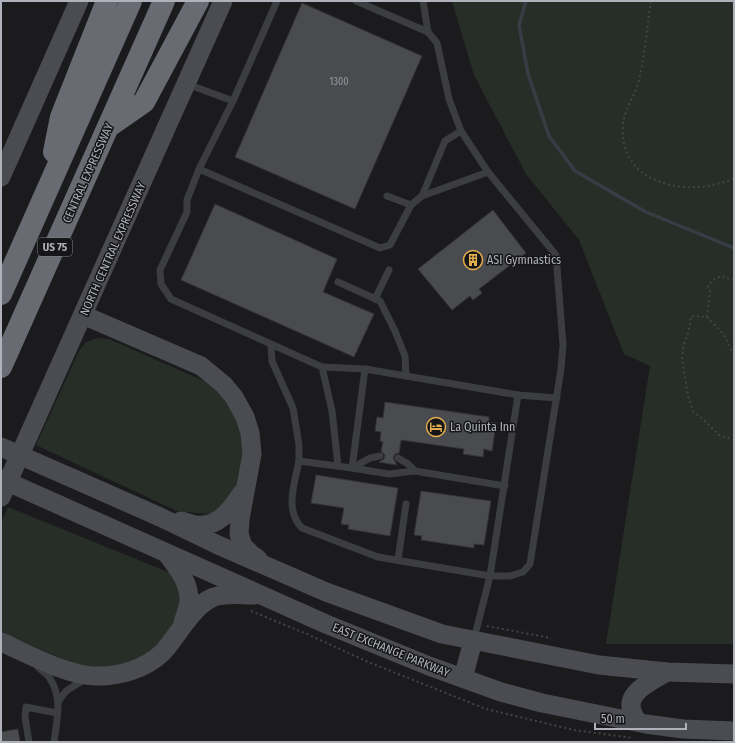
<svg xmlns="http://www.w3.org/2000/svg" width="735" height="743" font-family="'Fira Sans Condensed',sans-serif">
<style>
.green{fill:#272e28}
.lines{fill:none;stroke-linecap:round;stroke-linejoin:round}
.stream{stroke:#363e45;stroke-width:3.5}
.building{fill:#4a4b4f;stroke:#353538}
.path{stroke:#424448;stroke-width:2;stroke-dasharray:2 3;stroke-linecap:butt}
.service{stroke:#3c3d41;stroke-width:7}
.secondary{stroke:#4a4c51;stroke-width:19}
.motorway{stroke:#686b72;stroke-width:22}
.secondary-bridge{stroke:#4a4c51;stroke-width:19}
.labels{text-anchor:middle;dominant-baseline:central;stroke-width:3;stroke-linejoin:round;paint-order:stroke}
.number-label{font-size:10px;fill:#9698a0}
.shield{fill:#161618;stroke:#81838a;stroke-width:1}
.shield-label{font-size:11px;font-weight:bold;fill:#afb2bb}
.street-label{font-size:12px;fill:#afb2bb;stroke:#161618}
.poi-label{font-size:12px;fill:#afb2bb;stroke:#161618;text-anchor:start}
</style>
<rect width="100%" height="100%" fill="#1b1b1d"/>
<!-- green -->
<g class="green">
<polygon points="452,1 734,1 734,644 606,644 650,366 624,354 579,240 526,174 474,75"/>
<polygon points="98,338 109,339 204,381 221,395 233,412 242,431 244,449 242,469 233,497 217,515 177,511 36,445 79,351 86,342"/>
<polygon points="8,507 173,574 184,597 172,629 157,647 144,656 125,664 106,669 79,666 1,632 1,523"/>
</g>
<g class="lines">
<!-- stream -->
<polyline class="stream" points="526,1 519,25 528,74 549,136 575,171 646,212 734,248"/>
</g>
<!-- building -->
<g class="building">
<polygon points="302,3 422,56 355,209 235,157"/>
<polygon points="215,204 337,259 323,292 374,314 354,357 181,280"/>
<polygon points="493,210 526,253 479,289 482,293 473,300 470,296 452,310 418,269"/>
<polygon points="385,402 489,417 489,422 496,423 492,451 484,449 483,457 463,454 464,449 401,440 399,453 395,454 393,458 397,465 379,462 384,459 385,455 381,451 383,442 380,441 381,432 375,431 377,417 383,418"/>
<polygon points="316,475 398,488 390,536 348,529 349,525 341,524 344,508 311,503"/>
<polygon points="421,491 491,501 484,545 474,544 474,548 421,540 422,536 414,535"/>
<polygon points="18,729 20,742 1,742 1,732"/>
</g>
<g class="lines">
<!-- path -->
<g class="path">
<path d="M651,1C647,27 645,54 639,80C635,96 624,109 623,125C619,172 661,190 701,187C712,186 723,182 734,179"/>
<polyline points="734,280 721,276 713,280 708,286 710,291 707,317 691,316 689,330 684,344 682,358 688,396 693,411 704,420 719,435 734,440"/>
<path d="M707,317C713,324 722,330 726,339C729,344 728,349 734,352"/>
<polyline points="251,611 307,634 368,662 486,709 574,730 633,738"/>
<polyline points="487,626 546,637 551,639"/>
</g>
<!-- service -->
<g class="service">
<polyline points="277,1 233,101 199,169 380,248 390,245 411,205 422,196 445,141 461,131"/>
<polyline points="356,1 428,32 437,43 449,99 461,131 488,172 556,255 563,345 561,369 530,564 523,572 510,576 490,576 474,639"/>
<polyline points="423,1 428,32"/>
<polyline points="187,84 233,101"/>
<polyline points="199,169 187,200 187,212 160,270 161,284 171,299 322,367 332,411 338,466"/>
<polyline points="387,196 411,205"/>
<polyline points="422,196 488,172"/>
<polyline points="338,282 380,301 395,331 405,356 406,376"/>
<polyline points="375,299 389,270"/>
<polyline points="271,345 272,361 293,408 299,445 299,461 352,468 370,458 380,456"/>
<polyline points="322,367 365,369"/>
<polyline points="398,458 408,464 415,471"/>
<path d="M299,461C295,482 284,510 302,528L378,557L490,576L518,395"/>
<polyline points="505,486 415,471 389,474 352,468 365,369 518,395 557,398"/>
<polyline points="398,560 406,504"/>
<path d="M37,666C40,670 46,673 49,677C63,697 57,719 54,742"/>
<polyline points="58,702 66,691 85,679"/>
<polyline points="29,742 25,717 26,707 57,713"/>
</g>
<!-- secondary -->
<g class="secondary">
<polyline points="1,177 79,1"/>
<polyline points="83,315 201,366 224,385 234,397 245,417 250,433 252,454 240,519 239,534 243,546 251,554 258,559"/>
<polyline points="74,479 160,517 218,545 326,592 442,634 599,665 667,672 734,674"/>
<polyline points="1,497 223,1"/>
<polyline points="66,508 326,624 429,666 501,692 542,703 646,724 683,729 734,731"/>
<path d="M181,521C186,522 191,524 196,525C219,528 231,509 242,493"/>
<path d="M167,554C178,568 190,583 189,602C188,608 185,616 183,623"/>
<path d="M1,642C26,653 68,676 95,676C118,677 146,669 163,652C172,642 180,629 189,618C196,609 203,601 214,597C227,593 241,595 254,595"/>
<polyline points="463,678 473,641"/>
<path d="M638,722C636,719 633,715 632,711C625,692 654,680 667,672"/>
</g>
<!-- motorway -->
<g class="motorway">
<polyline points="108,127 144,102 198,1"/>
<polyline points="54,152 61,117 107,1"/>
<polyline points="1,294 131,1"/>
<polyline points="1,367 164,1"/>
</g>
<!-- secondary-bridge -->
<g class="secondary-bridge">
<polyline points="1,447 74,479"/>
<polyline points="1,479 66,508"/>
</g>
</g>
<!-- icons -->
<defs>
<g id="building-ring" transform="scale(1)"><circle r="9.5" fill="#161618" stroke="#e1ad4e" stroke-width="1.5"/><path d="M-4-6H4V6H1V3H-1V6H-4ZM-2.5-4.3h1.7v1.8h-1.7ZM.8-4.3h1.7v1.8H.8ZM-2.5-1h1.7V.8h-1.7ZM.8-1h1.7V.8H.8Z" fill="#e1ad4e"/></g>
<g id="hotel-ring" transform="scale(1)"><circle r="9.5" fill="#161618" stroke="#e1ad4e" stroke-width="1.5"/><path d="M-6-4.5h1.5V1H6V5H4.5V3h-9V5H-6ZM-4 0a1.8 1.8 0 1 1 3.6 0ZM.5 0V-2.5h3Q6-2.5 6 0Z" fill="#e1ad4e"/></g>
</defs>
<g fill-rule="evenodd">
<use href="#building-ring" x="473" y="260"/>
<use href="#hotel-ring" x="436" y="427"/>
</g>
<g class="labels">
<!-- number labels -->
<g class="number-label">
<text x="339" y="82">1300</text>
</g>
<!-- shield labels -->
<rect class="shield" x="38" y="238" width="34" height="18" rx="3"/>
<g class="shield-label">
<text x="55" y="247">US 75</text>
</g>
<!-- street labels -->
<g class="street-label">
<text transform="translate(88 173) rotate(-66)">CENTRAL EXPRESSWAY</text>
<text transform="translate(113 249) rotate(-66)">NORTH CENTRAL EXPRESSWAY</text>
<text transform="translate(391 650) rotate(22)">EAST EXCHANGE PARKWAY</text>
</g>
<!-- poi labels -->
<g class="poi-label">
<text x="487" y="260">ASI Gymnastics</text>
<text x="450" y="427">La Quinta Inn</text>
</g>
</g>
<!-- border -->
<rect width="735" height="743" fill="none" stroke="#afb2bb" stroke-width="4"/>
<!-- scale -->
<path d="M595 723v6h91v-6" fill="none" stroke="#afb2bb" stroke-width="2"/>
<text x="601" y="723" font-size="12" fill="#afb2bb" stroke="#161618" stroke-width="3" paint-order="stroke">50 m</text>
</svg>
